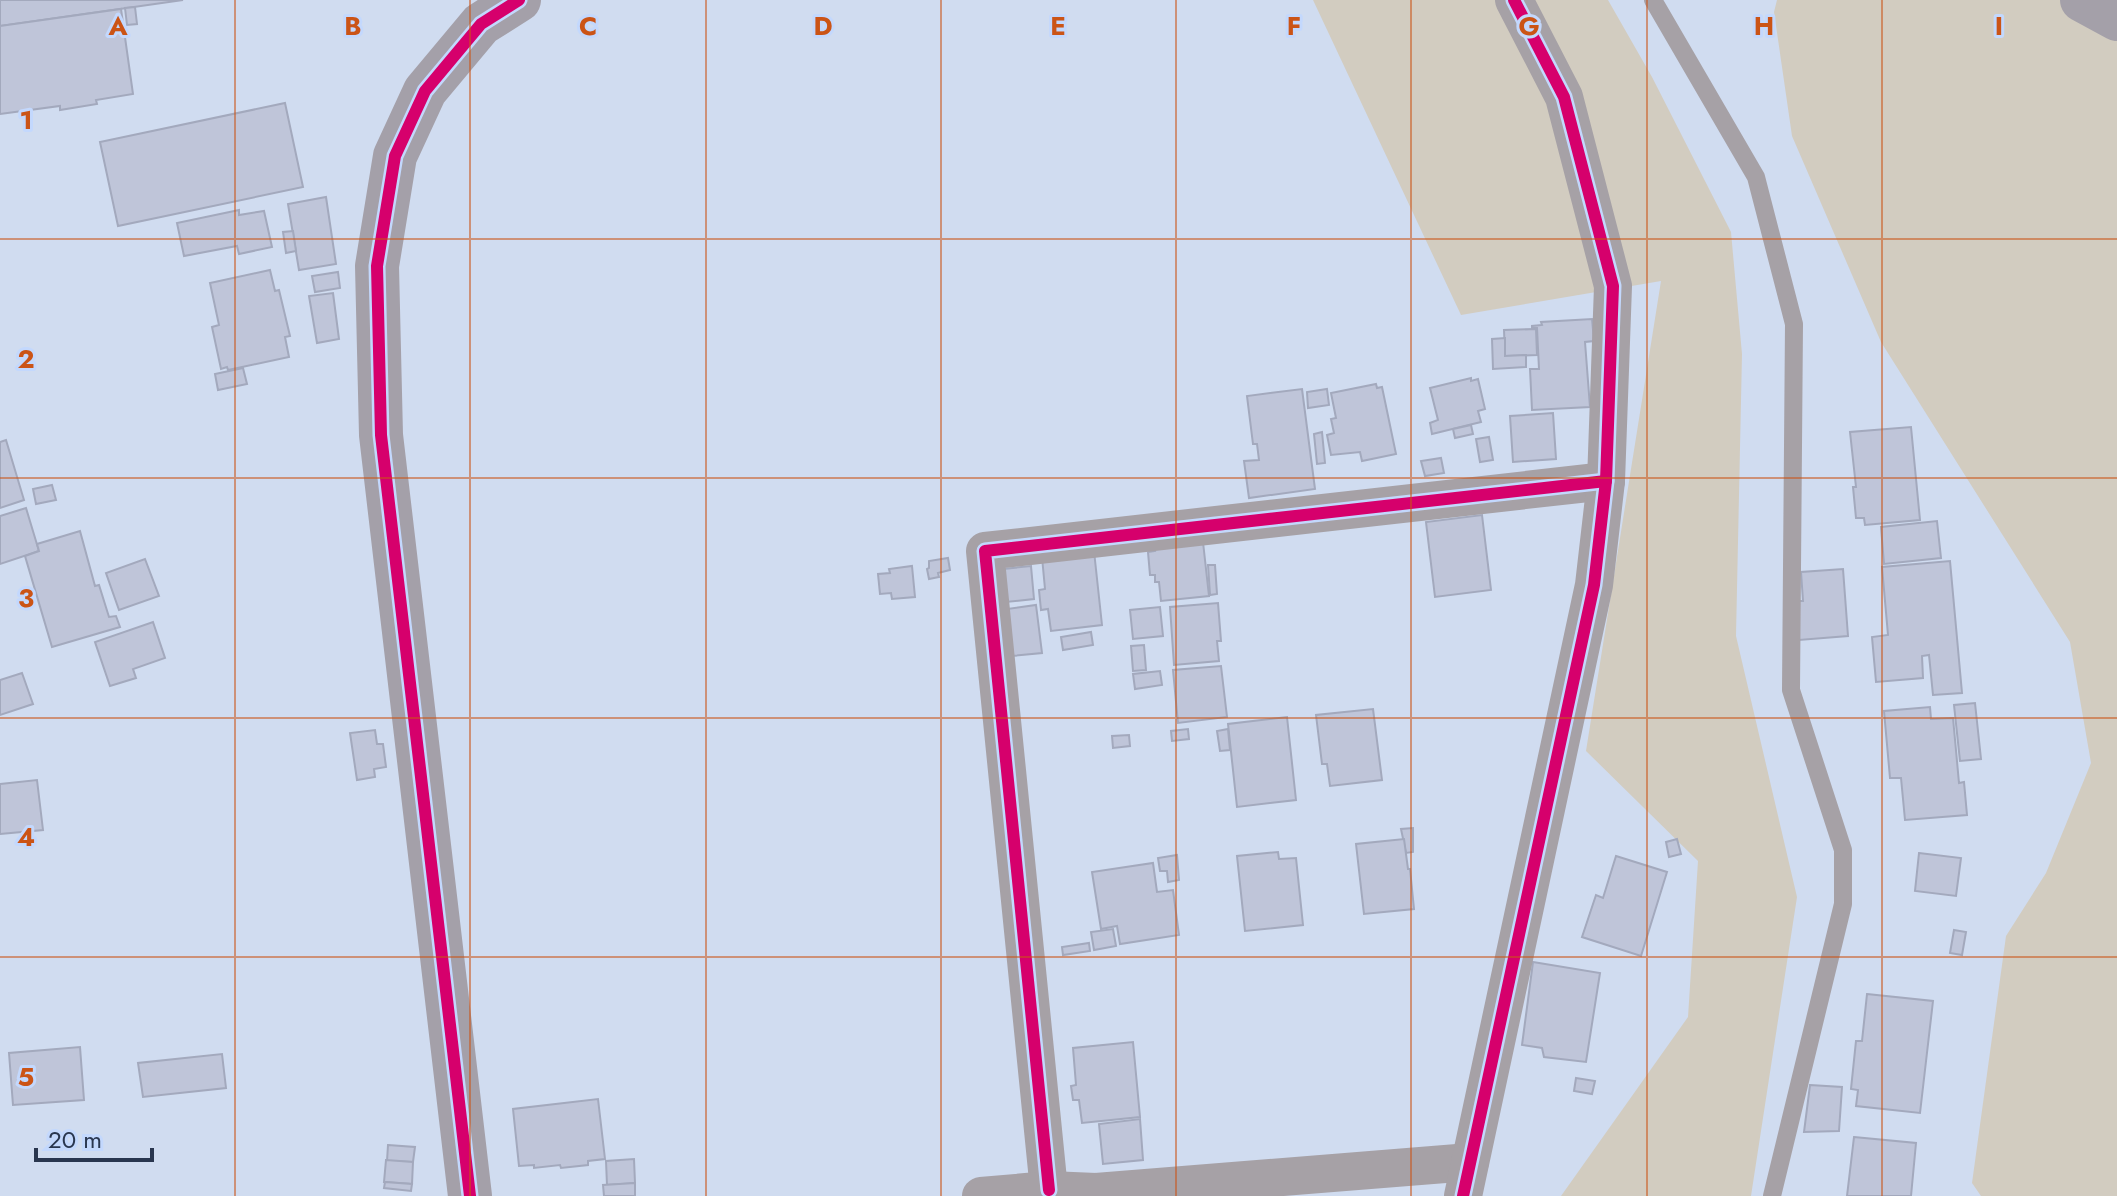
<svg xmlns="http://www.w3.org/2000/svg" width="2117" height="1196" font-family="Jost,sans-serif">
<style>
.green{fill:#d2ccc0}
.building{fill:#bfc5d9;stroke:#a3a9bd;stroke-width:2}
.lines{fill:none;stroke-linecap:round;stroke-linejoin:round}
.lane{stroke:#a6a1a6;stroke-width:18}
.street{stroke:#a6a1a6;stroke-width:38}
.secondary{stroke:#a4a0a9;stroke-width:44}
.cycleway-casing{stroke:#c3d8fd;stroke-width:17}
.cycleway{stroke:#d6006c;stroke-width:12}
.grid{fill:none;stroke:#cb5416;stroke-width:2;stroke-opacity:0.55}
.grid-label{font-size:26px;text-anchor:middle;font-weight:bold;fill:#cb5416;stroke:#c3d8fd;stroke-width:6;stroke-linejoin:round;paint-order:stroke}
</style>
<rect width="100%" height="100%" fill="#d0dcf0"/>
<!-- green -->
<g class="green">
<polygon points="1313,0 1608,0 1652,77 1731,232 1742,354 1736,636 1797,897 1751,1196 1561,1196 1688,1017 1698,861 1586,751 1661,281 1461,315"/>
<polygon points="1777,0 2117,0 2117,1196 1981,1196 1972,1183 2006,936 2046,873 2091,763 2070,642 1881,342 1792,136 1774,12"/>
</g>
<!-- building -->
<g class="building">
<polygon points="0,0 183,0 0,26"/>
<polygon points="135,7 137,24 127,25 125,8"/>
<polygon points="121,9 133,94 96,100 97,104 60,110 60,106 0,114 0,26"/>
<polygon points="285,103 303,187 118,226 100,142"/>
<polygon points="326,197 336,264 299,270 288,204"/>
<polygon points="239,210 239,215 264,211 272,247 239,254 237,246 184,256 177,223"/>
<polygon points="293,231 296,251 286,253 283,232"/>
<polygon points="270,270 275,291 279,290 290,336 285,337 289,357 228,370 227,367 221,369 212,327 219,325 210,283"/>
<polygon points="338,272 340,288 315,292 312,276"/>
<polygon points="333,293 339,339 317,343 309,296"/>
<polygon points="1592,319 1594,341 1585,342 1590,407 1532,410 1530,369 1539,369 1537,328 1532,328 1532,326 1542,325 1541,322"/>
<polygon points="1536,329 1537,355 1505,356 1504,330"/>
<polygon points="1505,338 1505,356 1526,355 1526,367 1493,369 1492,339"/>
<polygon points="243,368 247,384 218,390 215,374"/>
<polygon points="1471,378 1471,381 1478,379 1485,409 1478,411 1481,422 1432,434 1430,423 1438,420 1430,388"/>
<polygon points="1376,384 1377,388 1382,387 1396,454 1362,461 1360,452 1331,455 1327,435 1334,433 1331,419 1336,418 1331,393"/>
<polygon points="1302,389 1315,489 1249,498 1244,461 1259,460 1257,444 1253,444 1247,396"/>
<polygon points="1327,389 1329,405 1308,408 1307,392"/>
<polygon points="1553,413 1556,459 1513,462 1510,416"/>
<polygon points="1471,425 1473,434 1455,438 1453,429"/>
<polygon points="1911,427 1920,520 1865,525 1864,518 1856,518 1853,487 1856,487 1850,432"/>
<polygon points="1322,432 1325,463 1317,464 1314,434"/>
<polygon points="1489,437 1493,460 1480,462 1476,439"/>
<polygon points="6,440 24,500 0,508 0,442"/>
<polygon points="1441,458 1444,473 1425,476 1421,461"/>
<polygon points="52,485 56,500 36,504 33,489"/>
<polygon points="26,508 39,551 0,564 0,516"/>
<polygon points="1482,515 1491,590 1435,597 1426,522"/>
<polygon points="1937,521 1941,558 1884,564 1881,527"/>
<polygon points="80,531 95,586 99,585 109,617 116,616 120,627 52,647 25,556 39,551 37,544"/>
<polygon points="1203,542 1209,596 1161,601 1159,582 1155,582 1155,575 1150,575 1148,552 1155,551 1154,547"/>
<polygon points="1094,551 1102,625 1051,631 1048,609 1041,610 1039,590 1045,589 1042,557"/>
<polygon points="948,558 950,570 938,573 939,577 929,579 927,569 929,568 929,561"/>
<polygon points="145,559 159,596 119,610 106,573"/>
<polygon points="1950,561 1962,693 1933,695 1929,655 1922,656 1923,678 1876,682 1872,637 1888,635 1882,567"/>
<polygon points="1208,565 1215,565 1217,594 1210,595"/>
<polygon points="912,566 915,597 892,599 891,593 880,594 878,574 890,573 889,569"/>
<polygon points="1031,566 1034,599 1006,602 1003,569"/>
<polygon points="1843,569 1848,636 1799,640 1796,601 1803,601 1801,572"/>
<polygon points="1218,603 1221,641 1217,641 1219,661 1174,665 1170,607"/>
<polygon points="1036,605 1042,653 1012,656 1007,609"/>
<polygon points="1160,607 1163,636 1133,639 1130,610"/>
<polygon points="153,622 165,658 133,669 136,678 110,686 95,642"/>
<polygon points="1091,632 1093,645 1063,650 1061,637"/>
<polygon points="1144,645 1146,670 1133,671 1131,646"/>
<polygon points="1221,666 1227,717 1178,723 1173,670"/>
<polygon points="1160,671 1162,685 1135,689 1133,674"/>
<polygon points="22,673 33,704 0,715 0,680"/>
<polygon points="1975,703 1981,759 1960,761 1954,705"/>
<polygon points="1930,707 1931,719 1953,718 1959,783 1964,782 1967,815 1905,820 1901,778 1890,778 1884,711"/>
<polygon points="1373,709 1382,780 1330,786 1327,764 1322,764 1316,715"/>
<polygon points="1287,717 1296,800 1237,807 1228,724"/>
<polygon points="1188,729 1189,739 1172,741 1171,731"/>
<polygon points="1228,729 1230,750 1220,751 1217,731"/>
<polygon points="375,730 377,744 383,744 386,767 374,769 375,777 357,780 350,733"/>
<polygon points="1129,735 1130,746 1113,748 1112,736"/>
<polygon points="37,780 43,830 0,834 0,784"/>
<polygon points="1413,828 1413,852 1406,853 1401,829"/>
<polygon points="1404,839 1408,869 1410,869 1414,909 1364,914 1356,844"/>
<polygon points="1677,839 1681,854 1669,857 1666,842"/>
<polygon points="1278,852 1279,859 1296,858 1303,925 1245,931 1237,856"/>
<polygon points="1919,853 1961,858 1956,896 1915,891"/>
<polygon points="1177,855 1179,880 1168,882 1167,871 1160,871 1158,858"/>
<polygon points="1616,856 1667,872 1641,956 1582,937 1596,895 1603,898"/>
<polygon points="1153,863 1157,892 1173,890 1179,935 1120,944 1117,926 1101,929 1092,872"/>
<polygon points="1113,929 1116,946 1094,950 1091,932"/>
<polygon points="1954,930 1966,932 1962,955 1950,953"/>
<polygon points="1089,943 1090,951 1063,955 1062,947"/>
<polygon points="1533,962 1600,973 1586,1062 1544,1057 1542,1048 1522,1045"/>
<polygon points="1867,994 1933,1001 1920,1113 1856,1106 1858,1090 1851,1089 1856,1041 1862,1041"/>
<polygon points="1133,1042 1140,1117 1082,1123 1079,1100 1073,1100 1071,1086 1076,1085 1073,1048"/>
<polygon points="80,1047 84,1100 13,1105 9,1053"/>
<polygon points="222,1054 226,1088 143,1097 138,1063"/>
<polygon points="1576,1078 1595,1081 1592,1094 1574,1091"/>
<polygon points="1810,1085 1842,1087 1839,1131 1804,1132"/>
<polygon points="598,1099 605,1159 588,1161 588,1165 561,1168 560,1165 534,1168 534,1165 519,1166 513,1109"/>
<polygon points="1140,1119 1143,1160 1103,1164 1099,1124"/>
<polygon points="1854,1137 1916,1143 1911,1196 1847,1196"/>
<polygon points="388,1145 415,1147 413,1162 387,1161"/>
<polygon points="634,1159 635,1183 607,1185 606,1161"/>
<polygon points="386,1160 413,1162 412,1184 384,1182"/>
<polygon points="385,1182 412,1184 411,1191 384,1188"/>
<polygon points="635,1183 635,1196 604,1196 603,1185"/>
</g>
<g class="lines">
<!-- lane -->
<polyline class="lane" points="1653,0 1756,177 1794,324 1791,690 1843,850 1843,904 1772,1196"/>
<!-- street -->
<g class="street">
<polyline points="1049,1190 985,551 1606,481"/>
<polyline points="981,1196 1049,1190 1096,1192 1470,1162"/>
<polyline points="1463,1196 1594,585 1606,481 1613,286 1564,97 1514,0"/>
</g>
<!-- secondary -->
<g class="secondary">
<polyline points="2082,0 2117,19"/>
<polyline points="470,1196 381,435 377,266 395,156 425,91 481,24 519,0"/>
</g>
<!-- cycleway casing -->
<g class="cycleway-casing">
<g id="cycleway">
<polyline points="1049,1190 985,551 1606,481"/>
<polyline points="470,1196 381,435 377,266 395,156 425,91 481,24 519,0"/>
<polyline points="1463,1196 1594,585 1606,481 1613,286 1564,97 1514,0"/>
</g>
</g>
<!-- cycleway -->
<use href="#cycleway" class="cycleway"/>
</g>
<!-- grid -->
<path class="grid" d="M235,0V1196M470,0V1196M706,0V1196M941,0V1196M1176,0V1196M1411,0V1196M1647,0V1196M1882,0V1196M0,239H2117M0,478H2117M0,718H2117M0,957H2117"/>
<g class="grid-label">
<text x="118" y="35">A</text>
<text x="353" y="35">B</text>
<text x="588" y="35">C</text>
<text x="823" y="35">D</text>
<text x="1058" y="35">E</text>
<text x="1294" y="35">F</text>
<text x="1529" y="35">G</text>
<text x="1764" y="35">H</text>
<text x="1999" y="35">I</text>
<text x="26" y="129">1</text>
<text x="26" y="368">2</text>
<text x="26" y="607">3</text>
<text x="26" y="846">4</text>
<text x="26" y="1086">5</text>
</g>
<!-- scale -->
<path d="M36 1148v12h116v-12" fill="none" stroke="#29364f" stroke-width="4"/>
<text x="48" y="1148" font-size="24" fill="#29364f" stroke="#c3d8fd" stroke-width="6" paint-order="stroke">20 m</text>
</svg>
